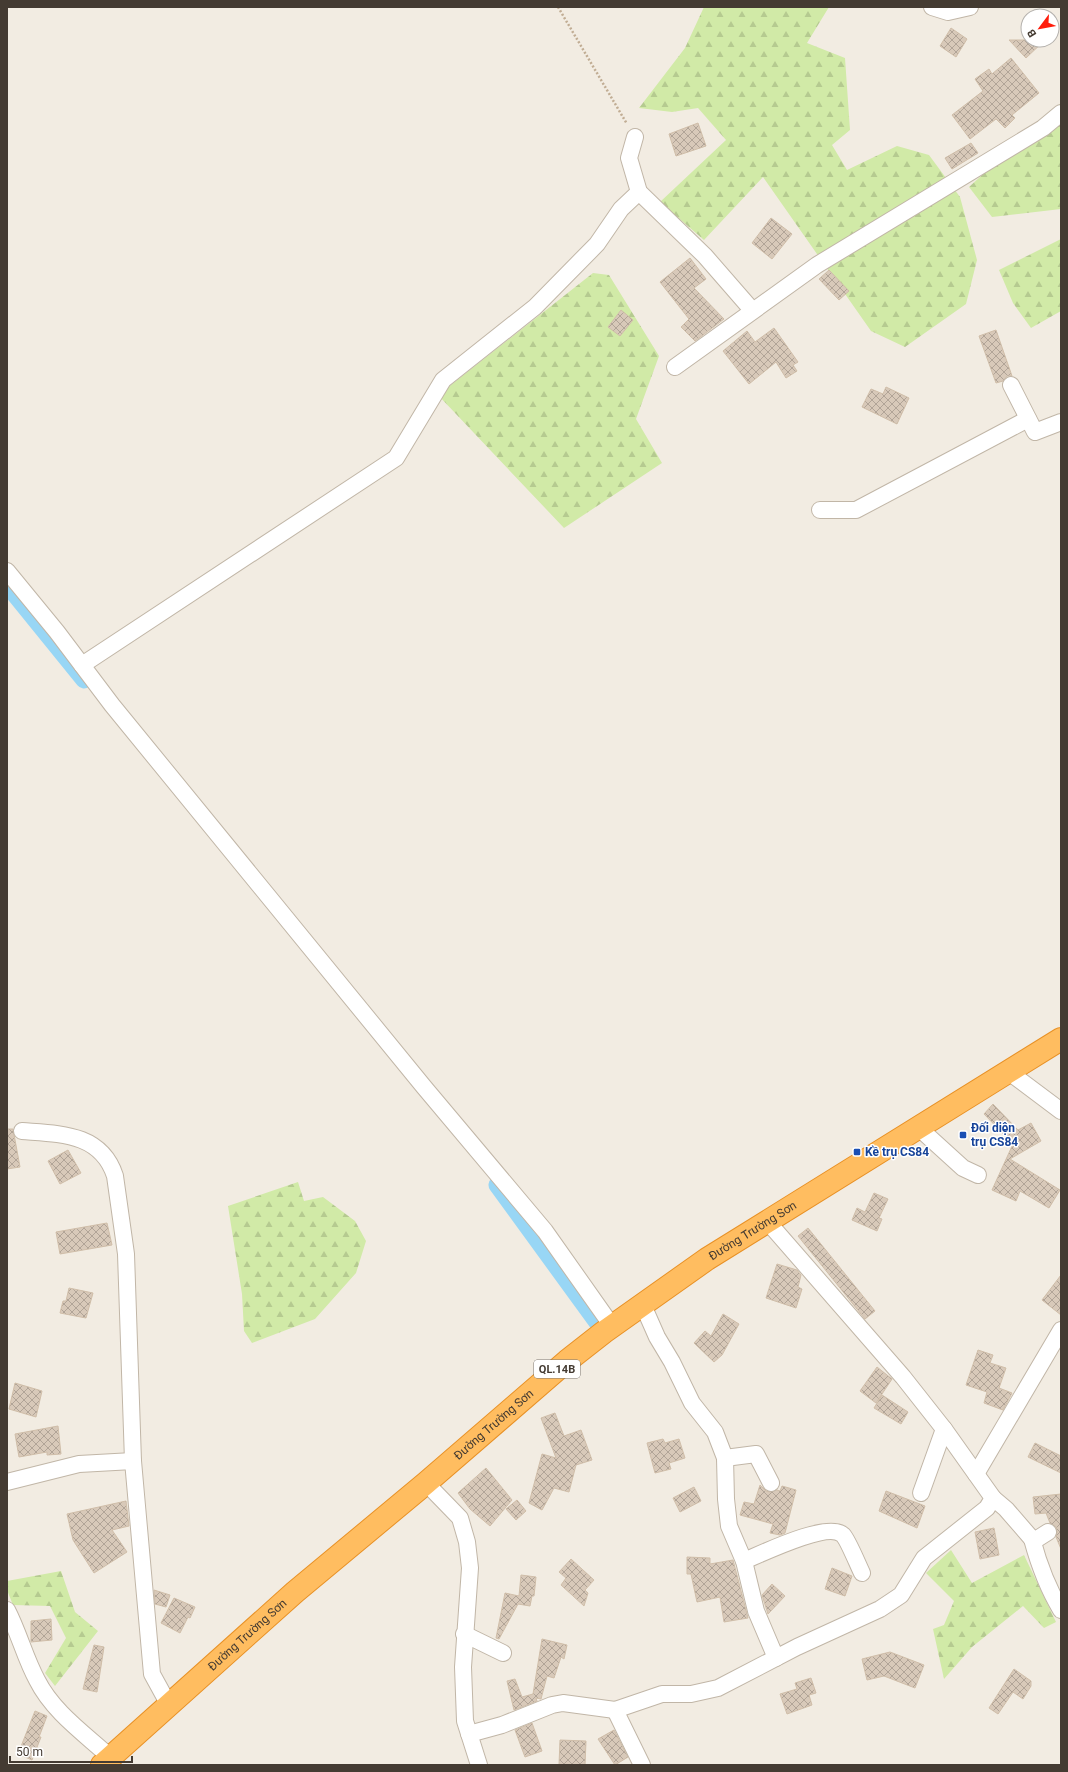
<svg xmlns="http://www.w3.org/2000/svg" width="1068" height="1772" font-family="Roboto,sans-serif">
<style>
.forest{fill:url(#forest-firs)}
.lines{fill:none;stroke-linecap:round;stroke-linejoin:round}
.canal{stroke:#98d6f5;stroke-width:17}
.building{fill:url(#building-cross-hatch);stroke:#d0bea9}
.street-casing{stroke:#c1b6a7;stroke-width:18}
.highway-casing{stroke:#e89126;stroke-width:24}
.path{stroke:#c1ad94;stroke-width:2.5;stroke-dasharray:2 2;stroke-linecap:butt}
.street{stroke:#fff;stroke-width:16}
.highway{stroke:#ffbd60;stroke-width:22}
.transit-dot{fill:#1a4fb4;stroke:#fff;stroke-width:1.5}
.labels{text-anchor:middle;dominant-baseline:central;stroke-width:3;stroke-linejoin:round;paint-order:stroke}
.shield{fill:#fff;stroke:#7c7670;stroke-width:1}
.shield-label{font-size:11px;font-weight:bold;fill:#443b32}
.transit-label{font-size:12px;font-weight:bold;fill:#164399;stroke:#fff;text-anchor:start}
.street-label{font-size:12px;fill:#443b32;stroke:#fff}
</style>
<defs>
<pattern id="forest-firs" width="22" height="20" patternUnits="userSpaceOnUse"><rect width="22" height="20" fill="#d1eaa7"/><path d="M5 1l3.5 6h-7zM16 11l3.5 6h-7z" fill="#b5ca90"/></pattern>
<pattern id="building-cross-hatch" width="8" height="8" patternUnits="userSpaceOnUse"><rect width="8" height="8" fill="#d8c9b9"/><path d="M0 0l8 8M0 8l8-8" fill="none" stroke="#b1a497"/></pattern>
</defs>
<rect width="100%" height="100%" fill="#f2ece2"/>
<!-- forest -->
<g class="forest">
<polygon points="704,7 829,7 807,43 845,58 850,130 832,145 847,170 897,146 929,155 960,197 977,260 966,304 905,347 871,331 763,177 704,240 660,202 726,140 698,108 672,112 639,108 685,48"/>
<polygon points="1061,103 1061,209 992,217 969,187"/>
<polygon points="1061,239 1061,311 1031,328 1013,303 999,270"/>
<polygon points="593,273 609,275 659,356 636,419 662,463 564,528 438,395"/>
<polygon points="298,1182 304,1201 323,1197 355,1221 366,1241 356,1273 315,1319 252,1343 244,1331 242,1294 228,1206"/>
<polygon points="951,1550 972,1583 1024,1555 1056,1622 1044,1628 1023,1606 972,1647 944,1679 933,1629 944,1625 954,1601 926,1573"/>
<polygon points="61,1571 75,1612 98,1631 55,1686 45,1673 66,1638 50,1606 13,1605 7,1590 7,1581"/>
</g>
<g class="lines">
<!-- canal -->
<g class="canal">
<polyline points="7,585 84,680"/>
<polyline points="497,1185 604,1332"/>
</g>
</g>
<!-- building -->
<g class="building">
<polygon points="951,28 967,39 956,57 940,46"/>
<polygon points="1009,40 1045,40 1026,58"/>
<polygon points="1011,58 1039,93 1012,115 1015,118 1005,128 996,119 970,139 952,115 983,91 975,79 989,69 992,74"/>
<polygon points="698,123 706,146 676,156 669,134"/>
<polygon points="971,143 978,153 952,169 945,158"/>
<polygon points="771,218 792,234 772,259 752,243"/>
<polygon points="690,258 706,279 694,288 724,319 695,341 681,327 689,319 660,282"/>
<polygon points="829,270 849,291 839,300 819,279"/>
<polygon points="621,310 633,320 620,336 608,327"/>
<polygon points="774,328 798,362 793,365 797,371 786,378 776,362 749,384 723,351 747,331 755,342"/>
<polygon points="996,330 1012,376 1007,376 1003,381 996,383 979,336"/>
<polygon points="886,387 909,398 897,424 862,407 871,389 883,394"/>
<polygon points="993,1104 1018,1130 1031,1123 1041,1141 1010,1159 1060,1190 1049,1208 1020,1191 1016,1201 992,1190 1013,1144 984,1114"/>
<polygon points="7,1129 13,1129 20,1167 7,1169"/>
<polygon points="68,1150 81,1173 60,1184 48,1161"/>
<polygon points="874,1193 888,1199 879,1218 882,1219 877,1231 852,1220 857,1208 865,1212"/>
<polygon points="107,1223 112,1245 60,1254 56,1232"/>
<polygon points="808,1228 875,1311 865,1319 798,1236"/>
<polygon points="777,1264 797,1270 801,1275 798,1287 802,1289 796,1308 766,1298"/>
<polygon points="1061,1275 1061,1315 1042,1300"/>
<polygon points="69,1288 93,1293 86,1318 60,1313 63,1301 66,1301"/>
<polygon points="723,1314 739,1324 722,1355 714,1362 694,1343 705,1331 711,1336"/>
<polygon points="978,1350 993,1355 990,1363 1006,1368 999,1388 1012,1393 1003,1410 984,1403 987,1392 966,1385"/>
<polygon points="877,1367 892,1379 876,1403 860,1391"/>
<polygon points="15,1383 42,1391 36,1417 9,1409"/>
<polygon points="882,1395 908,1412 901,1424 874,1408"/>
<polygon points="555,1413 564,1436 581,1430 592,1460 576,1465 569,1492 554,1488 542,1510 529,1503 542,1454 556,1458 541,1418"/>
<polygon points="58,1426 61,1454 47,1455 47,1452 19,1457 15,1434"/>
<polygon points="663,1439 665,1443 679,1439 685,1458 669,1463 671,1469 655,1473 647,1443"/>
<polygon points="1035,1443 1061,1456 1061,1473 1028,1457"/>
<polygon points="486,1468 512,1500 490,1526 470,1509 458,1493"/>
<polygon points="760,1485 766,1491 770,1492 777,1490 780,1491 782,1486 796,1490 785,1533 780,1535 770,1533 773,1524 740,1515 744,1502 754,1504"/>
<polygon points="694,1487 701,1501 680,1512 673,1498"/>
<polygon points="886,1491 925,1506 917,1528 879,1511"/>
<polygon points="1061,1494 1061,1549 1056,1537 1057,1532 1056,1527 1050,1523 1046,1513 1035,1514 1033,1497"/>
<polygon points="517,1500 526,1511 516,1520 506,1509"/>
<polygon points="126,1501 129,1526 112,1530 127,1552 94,1573 73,1540 67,1514"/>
<polygon points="994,1528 999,1555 980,1559 975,1532"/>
<polygon points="687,1557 710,1558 710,1564 733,1560 748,1618 724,1622 720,1597 697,1602 691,1574 687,1574"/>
<polygon points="571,1559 594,1580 585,1590 588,1593 584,1606 561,1585 566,1578 559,1572"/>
<polygon points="832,1568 852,1576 845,1596 825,1589"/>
<polygon points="521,1575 536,1577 534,1596 532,1596 530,1606 518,1604 499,1639 496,1638 505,1593 519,1596"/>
<polygon points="772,1584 785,1596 768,1614 762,1595"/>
<polygon points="154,1590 170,1595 166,1607 155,1604"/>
<polygon points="174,1598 195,1607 190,1618 188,1617 180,1633 161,1623"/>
<polygon points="51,1619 52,1640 31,1642 31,1621"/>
<polygon points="542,1639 567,1645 564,1659 561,1657 554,1678 547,1676 541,1699 536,1698 537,1701 514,1710 507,1681 515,1679 522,1697 533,1694"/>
<polygon points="94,1645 104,1647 97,1692 83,1689"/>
<polygon points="890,1652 924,1665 915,1688 884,1676 867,1680 862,1659"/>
<polygon points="1014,1669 1031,1681 1031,1686 1023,1699 1013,1692 998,1714 989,1708"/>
<polygon points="811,1678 816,1693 809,1695 812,1705 787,1714 780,1694 797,1689 795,1683"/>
<polygon points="35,1711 47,1716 39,1737 41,1737 32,1760 18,1754"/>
<polygon points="532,1723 542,1751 525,1757 515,1730"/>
<polygon points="614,1730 628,1757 615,1765 598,1739"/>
<polygon points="560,1740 586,1741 585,1765 559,1765"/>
</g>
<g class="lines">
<!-- street casing -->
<g class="street-casing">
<g id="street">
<polyline points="932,7 948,12 970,7"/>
<polyline points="635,137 629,158 639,192 705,256 752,310"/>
<polyline points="675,367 817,265 1043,128 1061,113"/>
<polyline points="1011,385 1035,432 1061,422"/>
<polyline points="820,510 856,510 1028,419"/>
<polyline points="7,571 57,632 112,705 424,1087 545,1231 612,1326"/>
<polyline points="82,665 396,458 443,380 535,307 597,244 621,209 639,192"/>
<polyline points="1009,1072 1061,1111"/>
<polyline points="919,1128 963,1168 978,1175"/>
<path d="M22,1131C60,1134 101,1133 115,1176L126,1254L133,1461"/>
<polyline points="642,1303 657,1337 672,1362 692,1403 715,1432 725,1458 726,1499 729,1526 744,1561 756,1611 776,1658"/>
<polyline points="725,1458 756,1454 771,1483"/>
<polyline points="976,1474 1061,1330"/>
<polyline points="7,1482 79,1464 133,1461 152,1674 169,1705"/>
<polyline points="426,1483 460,1518 467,1542 470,1568 463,1667 465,1721 479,1765"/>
<polyline points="921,1493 944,1429"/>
<polyline points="993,1498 1006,1509 1032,1539 1037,1539 1048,1532"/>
<path d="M1032,1539C1039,1565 1047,1587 1061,1610"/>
<path d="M744,1561C761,1554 828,1521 843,1535C848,1540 858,1565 862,1573"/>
<path d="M7,1610C19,1633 25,1658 37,1680C53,1712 85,1734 110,1757"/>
<polyline points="464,1634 503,1653"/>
<polyline points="469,1734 502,1725 552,1705 563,1703 615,1710"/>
<polyline points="642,1765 615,1710 662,1694 691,1694 718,1688 797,1647 880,1609 901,1595 924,1558 987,1508 993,1498 944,1429 903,1377 767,1221"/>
</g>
</g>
<!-- highway casing -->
<g class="highway-casing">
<g id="highway">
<path id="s1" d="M102,1765L295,1592L426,1483L567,1361L604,1332L707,1259L1061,1039"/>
</g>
</g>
<!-- path -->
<polyline class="path" points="558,7 627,124"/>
<!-- street -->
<use href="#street" class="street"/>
<!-- highway -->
<use href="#highway" class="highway"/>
</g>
<!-- markers -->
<g class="transit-dot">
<rect x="959" y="1131" width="8" height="8" rx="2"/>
<rect x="853" y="1148" width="8" height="8" rx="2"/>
</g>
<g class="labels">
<!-- shield labels -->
<rect class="shield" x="534" y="1360" width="46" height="18" rx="3"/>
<g class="shield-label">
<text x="557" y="1369">QL.14B</text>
</g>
<!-- transit labels -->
<g class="transit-label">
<text x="971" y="1128">Đối diện<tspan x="971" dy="14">trụ CS84</tspan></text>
<text x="865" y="1152">Kề trụ CS84</text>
</g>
<!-- street labels -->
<g class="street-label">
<text stroke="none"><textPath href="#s1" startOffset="843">Đường Trường Sơn</textPath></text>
<text stroke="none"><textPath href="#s1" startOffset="519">Đường Trường Sơn</textPath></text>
<text stroke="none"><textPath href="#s1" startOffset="195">Đường Trường Sơn</textPath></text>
</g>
</g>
<!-- border -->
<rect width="1068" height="1772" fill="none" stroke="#443b32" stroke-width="16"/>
<!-- north arrow -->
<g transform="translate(1040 28) rotate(238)"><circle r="19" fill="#ffffff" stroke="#b4b1ad"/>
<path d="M0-3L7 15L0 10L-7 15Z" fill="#ff1d0c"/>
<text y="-6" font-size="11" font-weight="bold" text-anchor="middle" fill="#443b32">B</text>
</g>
<!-- scale -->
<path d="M10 1756v6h122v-6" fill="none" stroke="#443b32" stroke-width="2"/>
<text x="16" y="1756" font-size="12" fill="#443b32" stroke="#ffffff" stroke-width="3" paint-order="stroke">50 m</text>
</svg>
